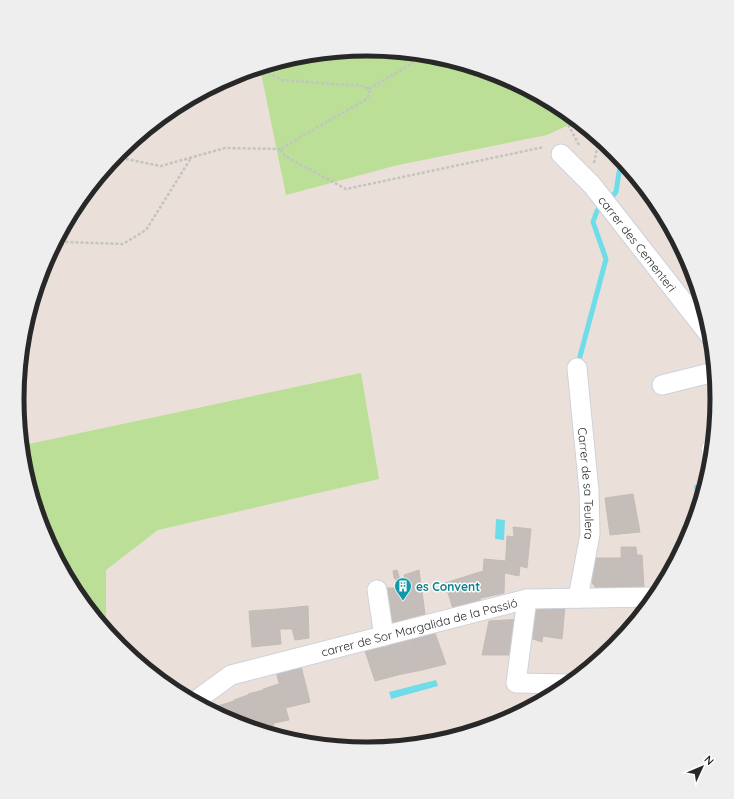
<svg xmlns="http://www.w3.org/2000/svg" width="734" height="799" font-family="Quicksand,sans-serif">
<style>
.green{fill:#bbdf97}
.water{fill:#6fdce9}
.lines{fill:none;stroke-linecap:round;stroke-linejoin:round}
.stream{stroke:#6fdce9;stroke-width:5}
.building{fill:#c5bdb9;stroke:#c5bcb3}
.minor-casing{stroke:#ccd2dc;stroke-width:21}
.path{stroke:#c3c3c3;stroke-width:2.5;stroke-dasharray:3 2;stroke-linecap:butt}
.minor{stroke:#fff;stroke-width:19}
.labels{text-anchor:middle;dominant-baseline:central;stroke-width:3;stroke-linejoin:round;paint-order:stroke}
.street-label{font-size:12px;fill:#282828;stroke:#fff}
.culture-label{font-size:12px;font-weight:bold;fill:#0d838f;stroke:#fff;text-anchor:start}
.rim{fill:none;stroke:#282828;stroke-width:5}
</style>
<rect width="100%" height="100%" fill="#eae0d9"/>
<!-- green -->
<g class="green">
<polygon points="367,50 436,56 501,76 562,109 577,121 547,135 398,165 286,195 260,68 299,56"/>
<path d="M361,373L379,479L158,530L106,570V631C96,618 84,606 75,593C48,549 27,499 22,447L24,445Z"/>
</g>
<!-- water -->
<g class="water">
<polygon points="705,484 703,493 695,493 694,485"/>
<polygon points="496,519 505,520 504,540 495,539"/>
<polygon points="436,680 438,686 391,699 389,692"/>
</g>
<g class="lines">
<!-- stream -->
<g class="stream">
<polyline points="609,200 616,192 621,160"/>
<polyline points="578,364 606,259 593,222 597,211 603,205"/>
</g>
</g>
<!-- building -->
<g class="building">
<polygon points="633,494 640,532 610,535 605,498"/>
<polygon points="513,527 531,529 527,568 520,566 519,576 505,573 507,536 514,537"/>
<polygon points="621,547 636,547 637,555 642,555 644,587 622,589"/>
<polygon points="594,558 621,558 622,589 596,588 590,580"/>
<polygon points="484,559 505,561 504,593 481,598"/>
<polygon points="397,570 402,586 406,585 404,575 419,570 425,614 387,624 382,588 396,588 396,579 394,578 393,571"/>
<polygon points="483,571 480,603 453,609 445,583"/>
<polygon points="308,606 309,638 295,640 292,629 280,629 278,609"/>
<polygon points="531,606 547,607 542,642 527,637"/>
<polygon points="565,606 562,639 543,636 547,607"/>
<polygon points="278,609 281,644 252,647 249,611"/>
<polygon points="522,619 518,655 482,655 489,621"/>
<polygon points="435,633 446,664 422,670 413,639"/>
<polygon points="413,639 422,670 397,675 389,645"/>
<polygon points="389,645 398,675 375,681 365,651"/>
<polygon points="301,666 310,702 285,708 276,671"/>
<polygon points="279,684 289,720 274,723 263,689"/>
<polygon points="263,690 274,725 259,729 248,694"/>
<polygon points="248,695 259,729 259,730 241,725 234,700"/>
<polygon points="234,701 241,725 221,717 218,706"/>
<polygon points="219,709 221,717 212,712"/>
</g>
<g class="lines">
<!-- minor casing -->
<g class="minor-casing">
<g id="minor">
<path id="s1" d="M561,154L592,185L711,337"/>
<path id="s2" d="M577,368L589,491L590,534L578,598"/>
<polyline points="662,385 714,372"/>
<polyline points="711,449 712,449"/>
<polyline points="377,590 384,636"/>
<polyline points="527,599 516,683 570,684"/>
<path id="s3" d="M194,702L231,675L527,599L655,597"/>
</g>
</g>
<!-- path -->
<g class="path">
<polyline points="259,68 282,80 346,85 360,85 369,89 369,95 365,100 280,149 285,156 346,189 544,147"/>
<polyline points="369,89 411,64 418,55"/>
<polyline points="559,107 579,145"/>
<polyline points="116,157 161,166 225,148 280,149"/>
<polyline points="594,163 599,139"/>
<polyline points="52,249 67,242 123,244 146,230 191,158"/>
</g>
<!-- minor -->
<use href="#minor" class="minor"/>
</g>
<!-- icons -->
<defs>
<g id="building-pin" transform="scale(0.9)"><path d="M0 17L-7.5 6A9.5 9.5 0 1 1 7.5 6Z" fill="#0f9aa8" stroke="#fff"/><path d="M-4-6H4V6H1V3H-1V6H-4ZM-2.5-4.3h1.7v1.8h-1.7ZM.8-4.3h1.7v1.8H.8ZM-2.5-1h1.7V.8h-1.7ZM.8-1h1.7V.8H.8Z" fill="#fff"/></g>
</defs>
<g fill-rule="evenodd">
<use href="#building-pin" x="403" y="586"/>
</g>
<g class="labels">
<!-- street labels -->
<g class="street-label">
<text stroke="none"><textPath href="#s1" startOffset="118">carrer des Cementeri</textPath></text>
<text stroke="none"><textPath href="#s2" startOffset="116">Carrer de sa Teulera</textPath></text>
<text stroke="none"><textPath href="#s3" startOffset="240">carrer de Sor Margalida de la Passió</textPath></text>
</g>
<!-- culture labels -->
<g class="culture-label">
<text x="416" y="586">es Convent</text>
</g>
</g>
<!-- crop -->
<path d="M0 0H734V799H0ZM24 399a343 343 0 1 1 686 0a343 343 0 1 1-686 0Z" fill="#eee" fill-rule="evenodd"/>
<path class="rim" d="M24 399a343 343 0 1 1 686 0a343 343 0 1 1-686 0Z"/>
<!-- north arrow -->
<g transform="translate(702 767) rotate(46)" stroke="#ffffff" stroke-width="3" paint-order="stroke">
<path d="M0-3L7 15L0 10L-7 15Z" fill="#282828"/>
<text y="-6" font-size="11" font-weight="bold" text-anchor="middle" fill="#282828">N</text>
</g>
</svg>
